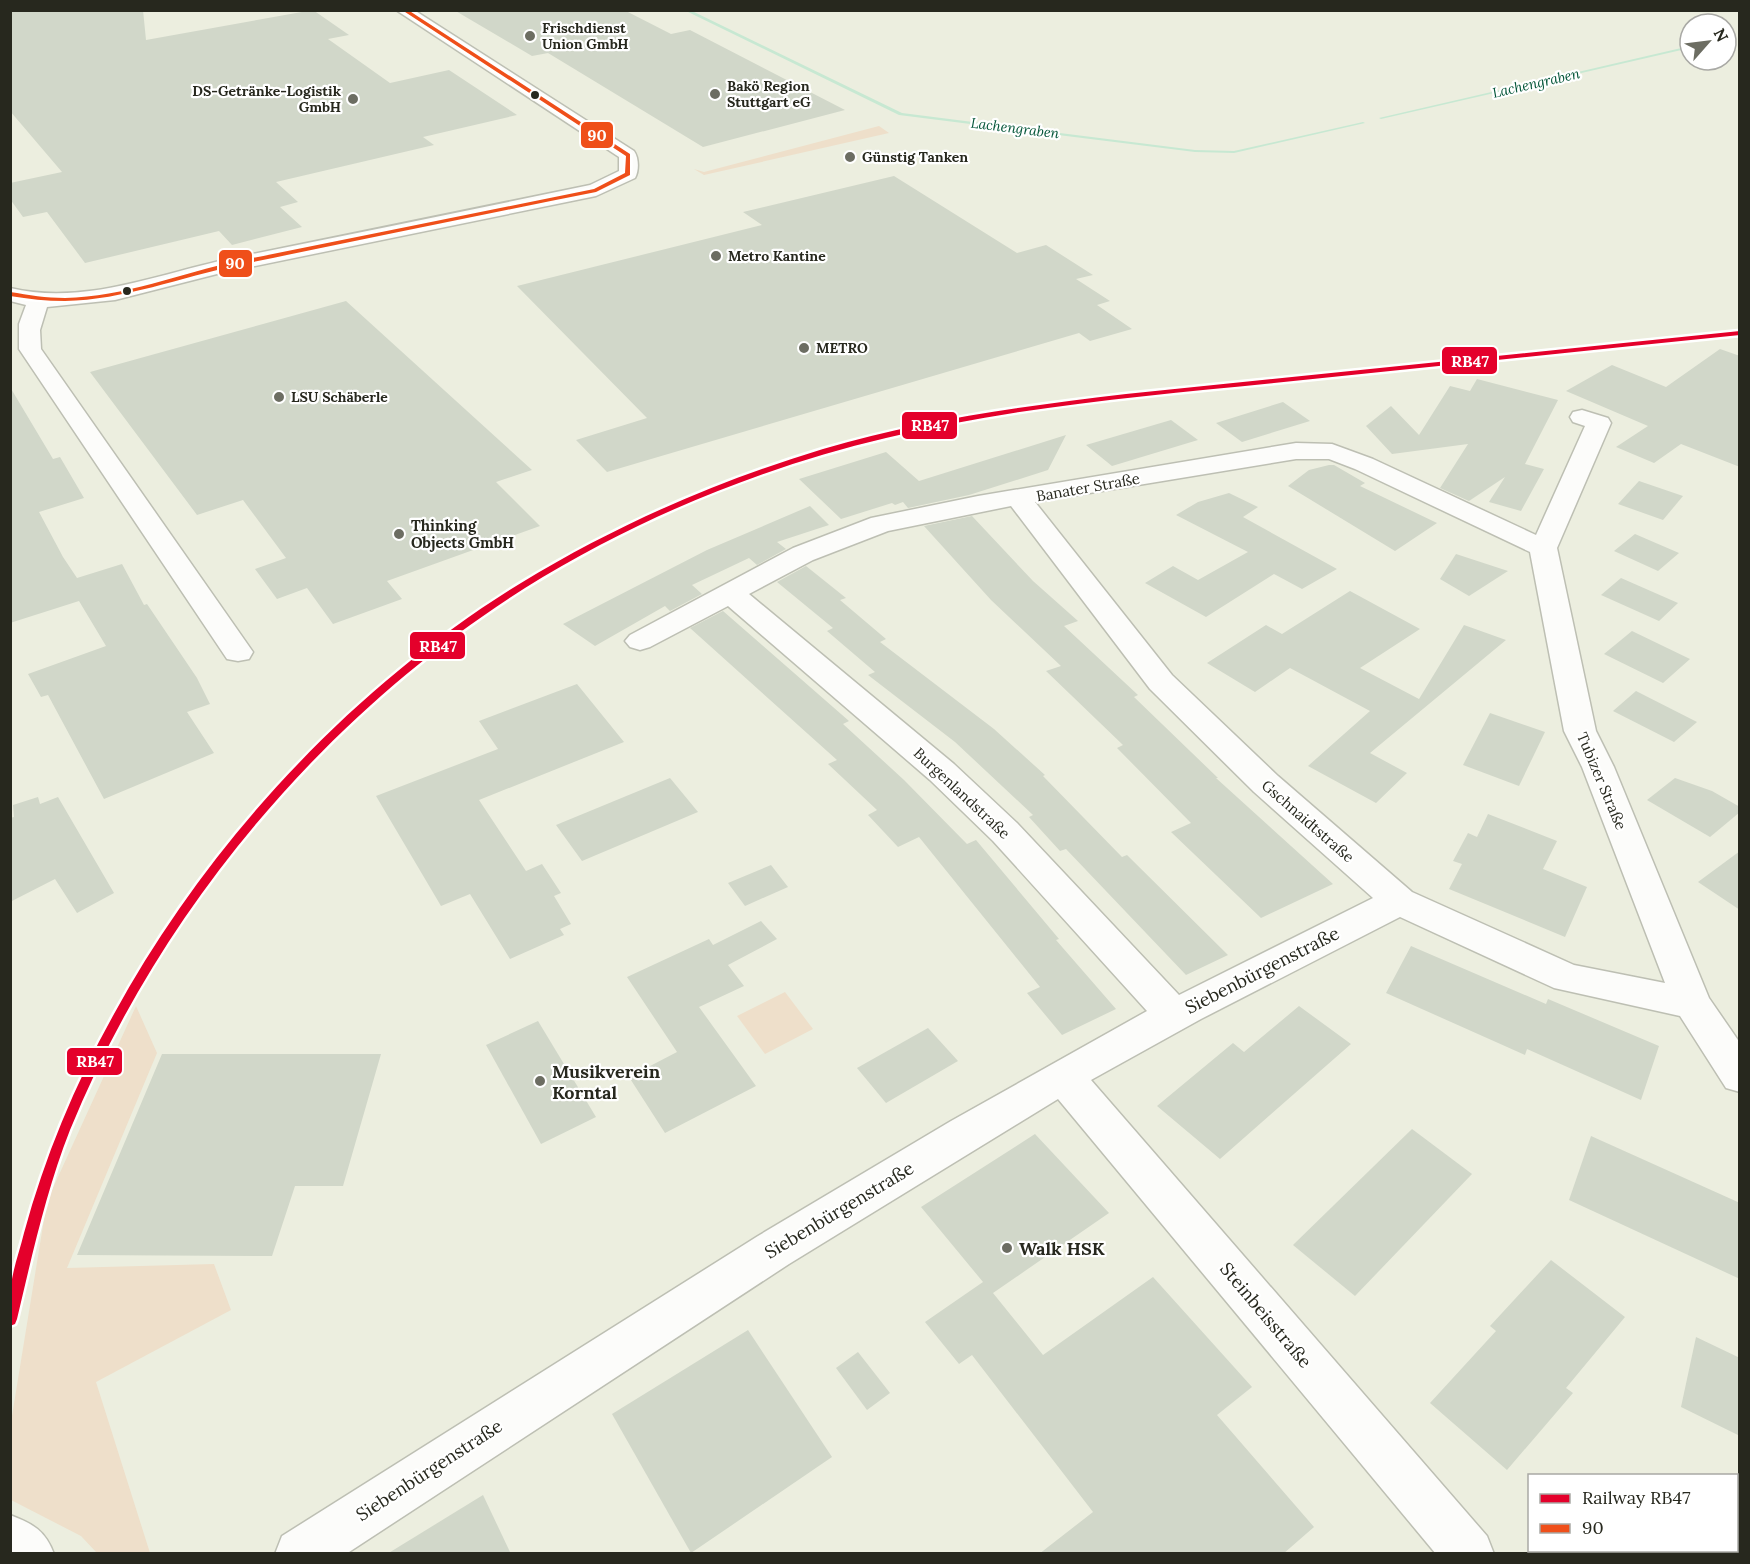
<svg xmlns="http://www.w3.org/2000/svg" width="1750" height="1564" font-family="Lora,serif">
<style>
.green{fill:#eedfca}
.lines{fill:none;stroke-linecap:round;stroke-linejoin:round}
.stream{fill:#c7e8d2;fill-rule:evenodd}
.building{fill:#d1d7c9}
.minor-casing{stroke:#bdbfb3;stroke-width:3}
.minor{fill:#fcfcfa;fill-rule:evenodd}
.bus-1-casing{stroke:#fff;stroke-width:5}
.bus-1{fill:#ef4f1a;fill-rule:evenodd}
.rail-1-casing{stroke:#fff;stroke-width:5}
.rail-1{fill:#e4002b;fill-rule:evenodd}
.poi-dot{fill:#6c6d62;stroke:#fff;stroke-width:2}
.bus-dot{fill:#27281e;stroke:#fff;stroke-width:2}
.labels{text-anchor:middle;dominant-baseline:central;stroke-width:4.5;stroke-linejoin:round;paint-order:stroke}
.far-poi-label{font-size:14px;font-weight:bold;fill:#27281e;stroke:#fff;text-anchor:start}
.far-water-label{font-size:14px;font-style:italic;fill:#005437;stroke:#fff}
.street-label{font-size:15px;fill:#27281e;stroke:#fff}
.poi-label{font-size:15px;font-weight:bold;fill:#27281e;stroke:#fff;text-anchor:start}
.near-street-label{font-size:18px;fill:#27281e;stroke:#fff}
.near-poi-label{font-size:18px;font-weight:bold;fill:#27281e;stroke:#fff;text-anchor:start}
.line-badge{stroke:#fff;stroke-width:2}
.badge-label{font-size:16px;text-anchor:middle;font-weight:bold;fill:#fff}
</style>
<rect width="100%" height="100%" fill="#eceedf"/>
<!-- green -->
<g class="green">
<polygon points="879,126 889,133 704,175 694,169 704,172"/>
<polygon points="785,992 813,1029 765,1054 737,1016"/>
<polygon points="136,1006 157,1053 67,1268 214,1264 231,1310 96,1382 150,1553 97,1553 81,1536 11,1500 11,1422 47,1201"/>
</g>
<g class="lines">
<!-- stream -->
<g class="stream">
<polygon points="684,10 690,10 902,113 1195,150 1234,151 1363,122 1365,123 1234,153 1195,152 899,115"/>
<polygon points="1726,40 1736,42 1736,43 1734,44 1726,42"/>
<polygon points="1690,46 1690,48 1381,119 1379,118"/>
</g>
</g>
<!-- building -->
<g class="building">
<polygon points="10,10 143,10 146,40 313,10 349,35 328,39 390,83 449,70 517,115 423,137 434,145 276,182 298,202 280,207 302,227 232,245 219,231 85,263 47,212 23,217 10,199 10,183 62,172 10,111"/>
<polygon points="454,10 624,10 671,34 690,30 845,110 703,147 548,53 532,56"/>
<polygon points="894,176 1017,253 1046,245 1093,275 1076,279 1110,301 1097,305 1132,329 1090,341 1079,333 607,472 576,440 647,418 517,286 762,225 743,212"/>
<polygon points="346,301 532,470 496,482 540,526 387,581 402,599 333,624 307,588 277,599 255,569 286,558 243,500 197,515 90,372"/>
<polygon points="1720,349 1740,356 1740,467 1681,444 1654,463 1616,447 1648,426 1566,391 1612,365 1666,387"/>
<polygon points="1477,379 1558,400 1525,464 1544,469 1521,511 1489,502 1505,477 1469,501 1440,488 1468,444 1392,454 1366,426 1391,406 1419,435 1450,386 1470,391"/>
<polygon points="10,387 53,459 60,457 84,498 39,512 63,557 77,578 122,564 144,605 147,604 197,678 210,704 187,712 214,753 104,799 48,695 41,697 28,674 106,646 79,601 10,623"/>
<polygon points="1283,402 1310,421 1242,442 1216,423"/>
<polygon points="1171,420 1198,440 1112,466 1086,445"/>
<polygon points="1066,435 1048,470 969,495 908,508 903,502 895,505 892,503 841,519 799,479 886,452 919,481"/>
<polygon points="1329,465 1334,465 1365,483 1360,486 1437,523 1395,551 1288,486 1309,470"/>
<polygon points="1639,481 1683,496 1663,520 1618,504"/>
<polygon points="1229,493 1258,507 1243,517 1337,569 1302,589 1274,574 1206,617 1145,583 1173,566 1198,580 1248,552 1176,515 1198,502"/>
<polygon points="810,506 829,525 777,542 786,549 757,565 749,558 692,585 702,594 670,611 665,606 595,646 563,624 707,550"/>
<polygon points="972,516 1033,581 1078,621 1064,626 1138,695 1134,697 1218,778 1216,778 1333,884 1261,918 1171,832 1191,823 1117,748 1123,745 1046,671 1061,666 991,600 924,526"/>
<polygon points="1635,534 1679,553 1658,571 1614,551"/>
<polygon points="1456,554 1508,571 1469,596 1440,579"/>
<polygon points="806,566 846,598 840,600 886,639 880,642 994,729 1045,775 1043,776 1122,857 1127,855 1228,955 1186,975 1066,849 1060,851 1029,817 1033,815 955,742 868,675 875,672 827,631 833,628 777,582"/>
<polygon points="1621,578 1678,603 1659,621 1601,595"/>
<polygon points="1350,591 1420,629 1360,668 1419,699 1464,625 1506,640 1370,753 1407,773 1376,803 1308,766 1370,711 1290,668 1255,692 1207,663 1266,625 1282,634"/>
<polygon points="723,611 849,721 843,724 904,780 967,844 976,840 1059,939 1056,940 1116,1009 1062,1035 1027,993 1040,987 919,837 898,847 868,815 877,810 828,764 837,760 690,628"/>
<polygon points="1632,631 1690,659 1663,683 1604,654"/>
<polygon points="577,684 624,742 479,800 526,871 542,864 561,893 554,896 571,924 560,929 564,935 510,959 470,894 441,906 376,796 498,749 479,721"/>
<polygon points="1636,691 1697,722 1674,742 1613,711"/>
<polygon points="1490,713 1545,732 1519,786 1463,765"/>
<polygon points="670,778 698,812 582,861 556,825"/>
<polygon points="1675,778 1712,791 1740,807 1740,812 1710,837 1647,800"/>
<polygon points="38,797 40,804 58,797 114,893 77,913 55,879 10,902 10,818 14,817 13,805"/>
<polygon points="1488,814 1557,841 1543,869 1587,887 1565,937 1449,889 1462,864 1453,861 1468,833 1477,837"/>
<polygon points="1740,851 1740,910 1698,882"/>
<polygon points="771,865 788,887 745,906 728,883"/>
<polygon points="761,921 777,939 728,965 744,986 699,1007 756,1086 665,1133 629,1077 677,1052 627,977 709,939 713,945"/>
<polygon points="1411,946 1546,1004 1548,999 1659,1046 1641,1100 1527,1049 1525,1055 1386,993"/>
<polygon points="1299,1006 1351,1044 1220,1159 1157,1106 1233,1043 1244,1052"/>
<polygon points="538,1021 596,1117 541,1144 486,1045"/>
<polygon points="928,1028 958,1061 886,1103 857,1068"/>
<polygon points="162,1054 381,1054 343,1186 295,1186 272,1256 77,1255"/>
<polygon points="1412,1129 1472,1174 1355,1296 1293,1245"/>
<polygon points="1035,1134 1109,1213 993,1293 1043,1355 1153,1277 1252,1387 1217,1415 1314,1527 1283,1554 1039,1554 1093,1512 972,1355 959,1364 925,1322 983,1282 921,1207"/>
<polygon points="1591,1136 1740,1203 1740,1279 1569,1200"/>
<polygon points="1551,1260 1625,1317 1566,1388 1573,1393 1507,1470 1430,1403 1496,1331 1490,1326"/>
<polygon points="748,1330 832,1457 691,1553 612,1414"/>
<polygon points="1696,1337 1740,1358 1740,1436 1681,1407"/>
<polygon points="858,1352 890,1393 867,1410 836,1368"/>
<polygon points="483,1495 511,1554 387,1554"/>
</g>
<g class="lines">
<!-- minor casing -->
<g class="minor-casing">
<g id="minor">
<path d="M396,10H414L634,151C639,158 639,171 635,178L596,196L221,273L115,300L47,307L40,330L41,349L253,652L249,659L238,661L227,659L19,349V324L26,305L10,301V288C85,306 160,273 233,258C352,234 471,210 590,185L619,171V157Z"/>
<path d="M1582,410L1608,418L1611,423L1557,548L1596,731L1614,767L1709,998L1740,1043V1092L1726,1088L1680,1016L1554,988L1400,917L1201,1019L1091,1080L1487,1536L1494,1554H1436L1058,1099L789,1264L346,1554H275L282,1536L758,1236L951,1121L1147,1011L993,841L930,780L728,606L650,647L640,650L630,647L625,641L630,635L793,548L871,518L978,496L1296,443L1332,444L1373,459L1536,535L1585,426L1573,422L1570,417L1573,412ZM1296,459H1329L1355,469L1530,552L1564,731L1582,767L1665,983L1574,965L1412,892L1278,776L1172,675L1035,502ZM1011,506L1150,689L1254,792L1373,898L1179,995L1017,823L954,764L749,594L813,560L888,531Z"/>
<path d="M10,1515C33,1524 45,1530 54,1554H10Z"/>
</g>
</g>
<!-- minor -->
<use href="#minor" class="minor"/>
<!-- bus-1 casing -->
<g class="bus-1-casing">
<path id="bus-1" d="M402,10H408L630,154V175L596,192C477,216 358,240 239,265C181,277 124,300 65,301C46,301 29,299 10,296V292C29,295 46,298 65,298C124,297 181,273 238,261C357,237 476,213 594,189L625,173L626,156Z"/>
</g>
<!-- bus-1 -->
<use href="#bus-1" class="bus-1"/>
<!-- rail-1 casing -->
<g class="rail-1-casing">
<path id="rail-1" d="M1740,331V335C1584,351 1429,367 1274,383C1144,396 1013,407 886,438C759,468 636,519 525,588C324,715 160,910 70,1130C46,1191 32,1256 17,1319L15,1324L10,1326C10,1313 9,1299 11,1286C13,1268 20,1250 24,1233C45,1156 75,1084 114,1014C208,842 353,686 521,583C616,525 717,481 823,449C922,420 1024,406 1126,394Z"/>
</g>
<!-- rail-1 -->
<use href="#rail-1" class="rail-1"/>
</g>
<!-- markers -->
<g class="poi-dot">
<circle cx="530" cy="36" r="6"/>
<circle cx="715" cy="94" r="6"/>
<circle cx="353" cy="99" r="6"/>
<circle cx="850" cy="157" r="6"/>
<circle cx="716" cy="256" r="6"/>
<circle cx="804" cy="348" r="6"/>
<circle cx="279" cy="397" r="6"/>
<circle cx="399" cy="534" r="6"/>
<circle cx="540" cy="1081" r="6"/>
<circle cx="1007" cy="1248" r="6"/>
</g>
<g class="bus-dot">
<circle cx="535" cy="95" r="5"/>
<circle cx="127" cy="291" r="5"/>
</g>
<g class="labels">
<!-- far-poi labels -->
<g class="far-poi-label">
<text x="542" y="28">Frischdienst<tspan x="542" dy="16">Union GmbH</tspan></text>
<text x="727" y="86">Bakö Region<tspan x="727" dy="16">Stuttgart eG</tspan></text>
<text x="341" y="91" text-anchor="end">DS-Getränke-Logistik<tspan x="341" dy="16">GmbH</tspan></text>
<text x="862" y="157">Günstig Tanken</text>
<text x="728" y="256">Metro Kantine</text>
<text x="816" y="348">METRO</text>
<text x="291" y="397">LSU Schäberle</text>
</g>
<!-- far-water labels -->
<g class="far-water-label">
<text transform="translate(1536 83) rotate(-13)">Lachengraben</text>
<text transform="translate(1015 128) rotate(7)">Lachengraben</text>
</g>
<!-- street labels -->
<g class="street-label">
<text transform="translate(1088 487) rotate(-10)">Banater Straße</text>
<text transform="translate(1602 781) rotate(67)">Tubizer Straße</text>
<text transform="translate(962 793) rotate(43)">Burgenlandstraße</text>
<text transform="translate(1308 821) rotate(41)">Gschnaidtstraße</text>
</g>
<!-- poi labels -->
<g class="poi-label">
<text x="411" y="525">Thinking<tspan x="411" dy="17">Objects GmbH</tspan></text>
</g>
<!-- near-street labels -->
<g class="near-street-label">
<text transform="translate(1262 970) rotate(-27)">Siebenbürgenstraße</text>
<text transform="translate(839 1210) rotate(-31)">Siebenbürgenstraße</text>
<text transform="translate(1266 1315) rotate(50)">Steinbeisstraße</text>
<text transform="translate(429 1470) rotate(-33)">Siebenbürgenstraße</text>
</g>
<!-- near-poi labels -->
<g class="near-poi-label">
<text x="552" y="1071">Musikverein<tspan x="552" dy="21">Korntal</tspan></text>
<text x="1019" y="1248">Walk HSK</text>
</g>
</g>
<g class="line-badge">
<rect x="580" y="121" width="34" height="28" rx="6" fill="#ef4f1a"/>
<rect x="218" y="249" width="35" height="29" rx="6" fill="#ef4f1a"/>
<rect x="1441" y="346" width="57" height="29" rx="6" fill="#e4002b"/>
<rect x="901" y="411" width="57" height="29" rx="6" fill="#e4002b"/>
<rect x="409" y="631" width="57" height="29" rx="6" fill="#e4002b"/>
<rect x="66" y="1047" width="57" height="29" rx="6" fill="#e4002b"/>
</g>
<g class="badge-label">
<text x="597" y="141">90</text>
<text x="235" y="269">90</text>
<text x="1470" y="367">RB47</text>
<text x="930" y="431">RB47</text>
<text x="438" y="652">RB47</text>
<text x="95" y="1067">RB47</text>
</g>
<!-- border -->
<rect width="1750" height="1564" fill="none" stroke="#27281e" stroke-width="24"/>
<!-- legend -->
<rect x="1528" y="1474" width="210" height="78" fill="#ffffff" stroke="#a9a9a5" stroke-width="1.5"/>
<rect x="1540" y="1494" width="30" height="9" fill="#e4002b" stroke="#a9a9a5" stroke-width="1.5"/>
<text x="1582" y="1504" font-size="18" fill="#27281e">Railway RB47</text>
<rect x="1540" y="1524" width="30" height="9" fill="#ef4f1a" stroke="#a9a9a5" stroke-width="1.5"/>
<text x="1582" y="1534" font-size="18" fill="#27281e">90</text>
<!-- north arrow -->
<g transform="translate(1708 42) rotate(62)"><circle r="28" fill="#ffffff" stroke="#a9a9a5" stroke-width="1.5"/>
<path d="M0-4.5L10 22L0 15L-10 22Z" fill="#6c6d62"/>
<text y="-9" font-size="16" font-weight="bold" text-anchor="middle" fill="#27281e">N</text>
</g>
</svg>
